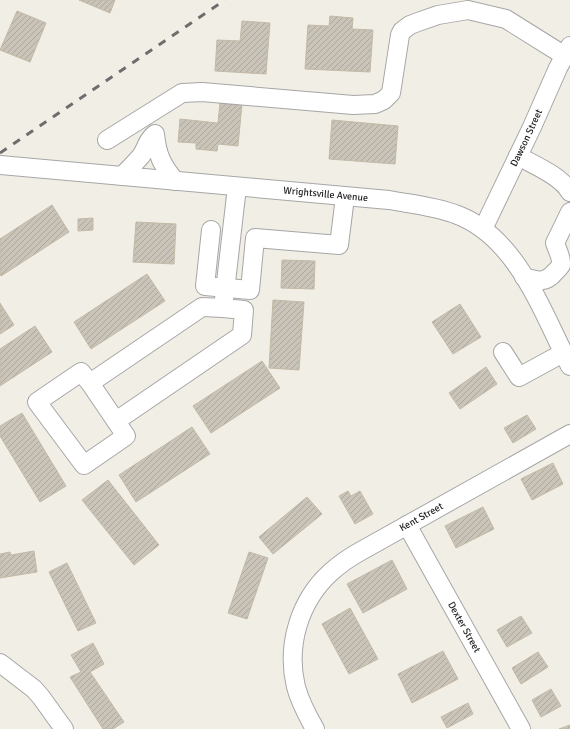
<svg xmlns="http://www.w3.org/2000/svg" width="570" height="729" font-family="Signika,sans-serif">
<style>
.building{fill:url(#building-hatch);stroke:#c3b9a6}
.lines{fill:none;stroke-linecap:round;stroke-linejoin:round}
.minor-casing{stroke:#a6a6a6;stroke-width:20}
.minor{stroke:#fff;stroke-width:18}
.rail{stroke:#6d6d6d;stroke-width:3;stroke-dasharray:8 8;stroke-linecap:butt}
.labels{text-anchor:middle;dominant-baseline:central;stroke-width:4;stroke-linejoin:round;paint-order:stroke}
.street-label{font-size:10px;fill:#1f1f1f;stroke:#fff}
</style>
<defs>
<pattern id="building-hatch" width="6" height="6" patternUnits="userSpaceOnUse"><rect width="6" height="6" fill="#c9c3b8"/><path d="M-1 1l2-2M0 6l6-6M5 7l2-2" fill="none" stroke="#aca79e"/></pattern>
</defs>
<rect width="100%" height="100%" fill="#f1efe5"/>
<!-- building -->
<g class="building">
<polygon points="79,0 115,0 110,13"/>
<polygon points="17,11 46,23 30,62 0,50"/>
<polygon points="330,16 353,18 352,29 373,30 370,72 305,69 308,25 329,26"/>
<polygon points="242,21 270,23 266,74 215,71 217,40 240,41"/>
<polygon points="220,102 242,104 238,146 218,144 217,151 196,149 196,143 178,142 180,119 218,123"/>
<polygon points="332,120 398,126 395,164 329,159"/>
<polygon points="52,205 69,232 1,276 0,274 0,239"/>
<polygon points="93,218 93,230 78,231 78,219"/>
<polygon points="136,222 176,224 174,264 133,262"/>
<polygon points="282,260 315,261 314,289 281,288"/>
<polygon points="147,274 165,301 91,349 74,322"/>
<polygon points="273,300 304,302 299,370 269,368"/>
<polygon points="0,303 14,325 0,334"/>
<polygon points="460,304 481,337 453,354 432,322"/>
<polygon points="35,326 52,352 0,386 0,349"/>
<polygon points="262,361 280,388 211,433 193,406"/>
<polygon points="486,367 497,384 460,409 449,393"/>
<polygon points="22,413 66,486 40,502 0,436 0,426"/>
<polygon points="527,415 536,429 513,443 504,428"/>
<polygon points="192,427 210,454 136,502 119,475"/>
<polygon points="553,463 563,484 532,500 521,479"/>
<polygon points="108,480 159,545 134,565 82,500"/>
<polygon points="348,491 351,496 360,491 373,514 355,524 339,496"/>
<polygon points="307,497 322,514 273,554 259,537"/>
<polygon points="483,507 494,529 456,548 445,526"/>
<polygon points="34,551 37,572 0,578 0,554 10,552 11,555"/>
<polygon points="249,552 268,558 247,619 228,613"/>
<polygon points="392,560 407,589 363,613 347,584"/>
<polygon points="67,563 96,623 78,631 49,572"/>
<polygon points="350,608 378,659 349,674 322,624"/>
<polygon points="521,616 532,633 507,647 497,630"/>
<polygon points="93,643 104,664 90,672 124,722 113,729 103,729 70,677 81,672 71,655"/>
<polygon points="443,651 458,679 412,703 398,674"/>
<polygon points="538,652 548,667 521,684 512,668"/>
<polygon points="551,689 561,706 541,717 532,700"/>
<polygon points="468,703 473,714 447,728 441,717"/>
<polygon points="570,725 570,729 559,729"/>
</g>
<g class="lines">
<!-- minor casing -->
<g class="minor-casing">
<g id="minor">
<polyline points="107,140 182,93 202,92 353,105 375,104 384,100 391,93 400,35 402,31 410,25 418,22 438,15 468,10 506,19 565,56"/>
<path d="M518,156C534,165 561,176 570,192"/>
<path id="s1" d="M0,165L389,200C411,204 434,206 455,214C517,236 542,312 570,366"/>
<path d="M122,176C128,170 135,163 141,156C147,148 146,141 155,134C157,155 162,165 175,181"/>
<path id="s2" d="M483,229L532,127L558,68L570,46"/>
<polyline points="211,230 205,286 250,290 255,238 339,245 345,197"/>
<path d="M524,277C537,281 545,284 555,272C557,270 560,267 561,265C562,258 557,249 555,243L570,212"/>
<polyline points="503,352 519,377 563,353"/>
<polyline points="90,383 126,436 84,465 37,402 81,372 90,383 202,307 223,308 237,187"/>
<polyline points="116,421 242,335 244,310 223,308"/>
<path id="s3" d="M407,525L521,729"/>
<polyline points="0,663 34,689 41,697 64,729"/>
<path id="s4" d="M315,729C307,715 300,702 296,687C286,646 299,601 331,572C340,564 350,557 361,551L570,434"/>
</g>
</g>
<!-- minor -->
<use href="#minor" class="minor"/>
<!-- rail -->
<polyline class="rail" points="0,153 225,0"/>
</g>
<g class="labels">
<!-- street labels -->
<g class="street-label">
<text stroke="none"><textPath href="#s2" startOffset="101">Dawson Street</textPath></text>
<text stroke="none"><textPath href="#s1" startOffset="327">Wrightsville Avenue</textPath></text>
<text stroke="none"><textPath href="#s4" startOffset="278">Kent Street</textPath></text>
<text stroke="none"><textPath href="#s3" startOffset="117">Dexter Street</textPath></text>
</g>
</g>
</svg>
